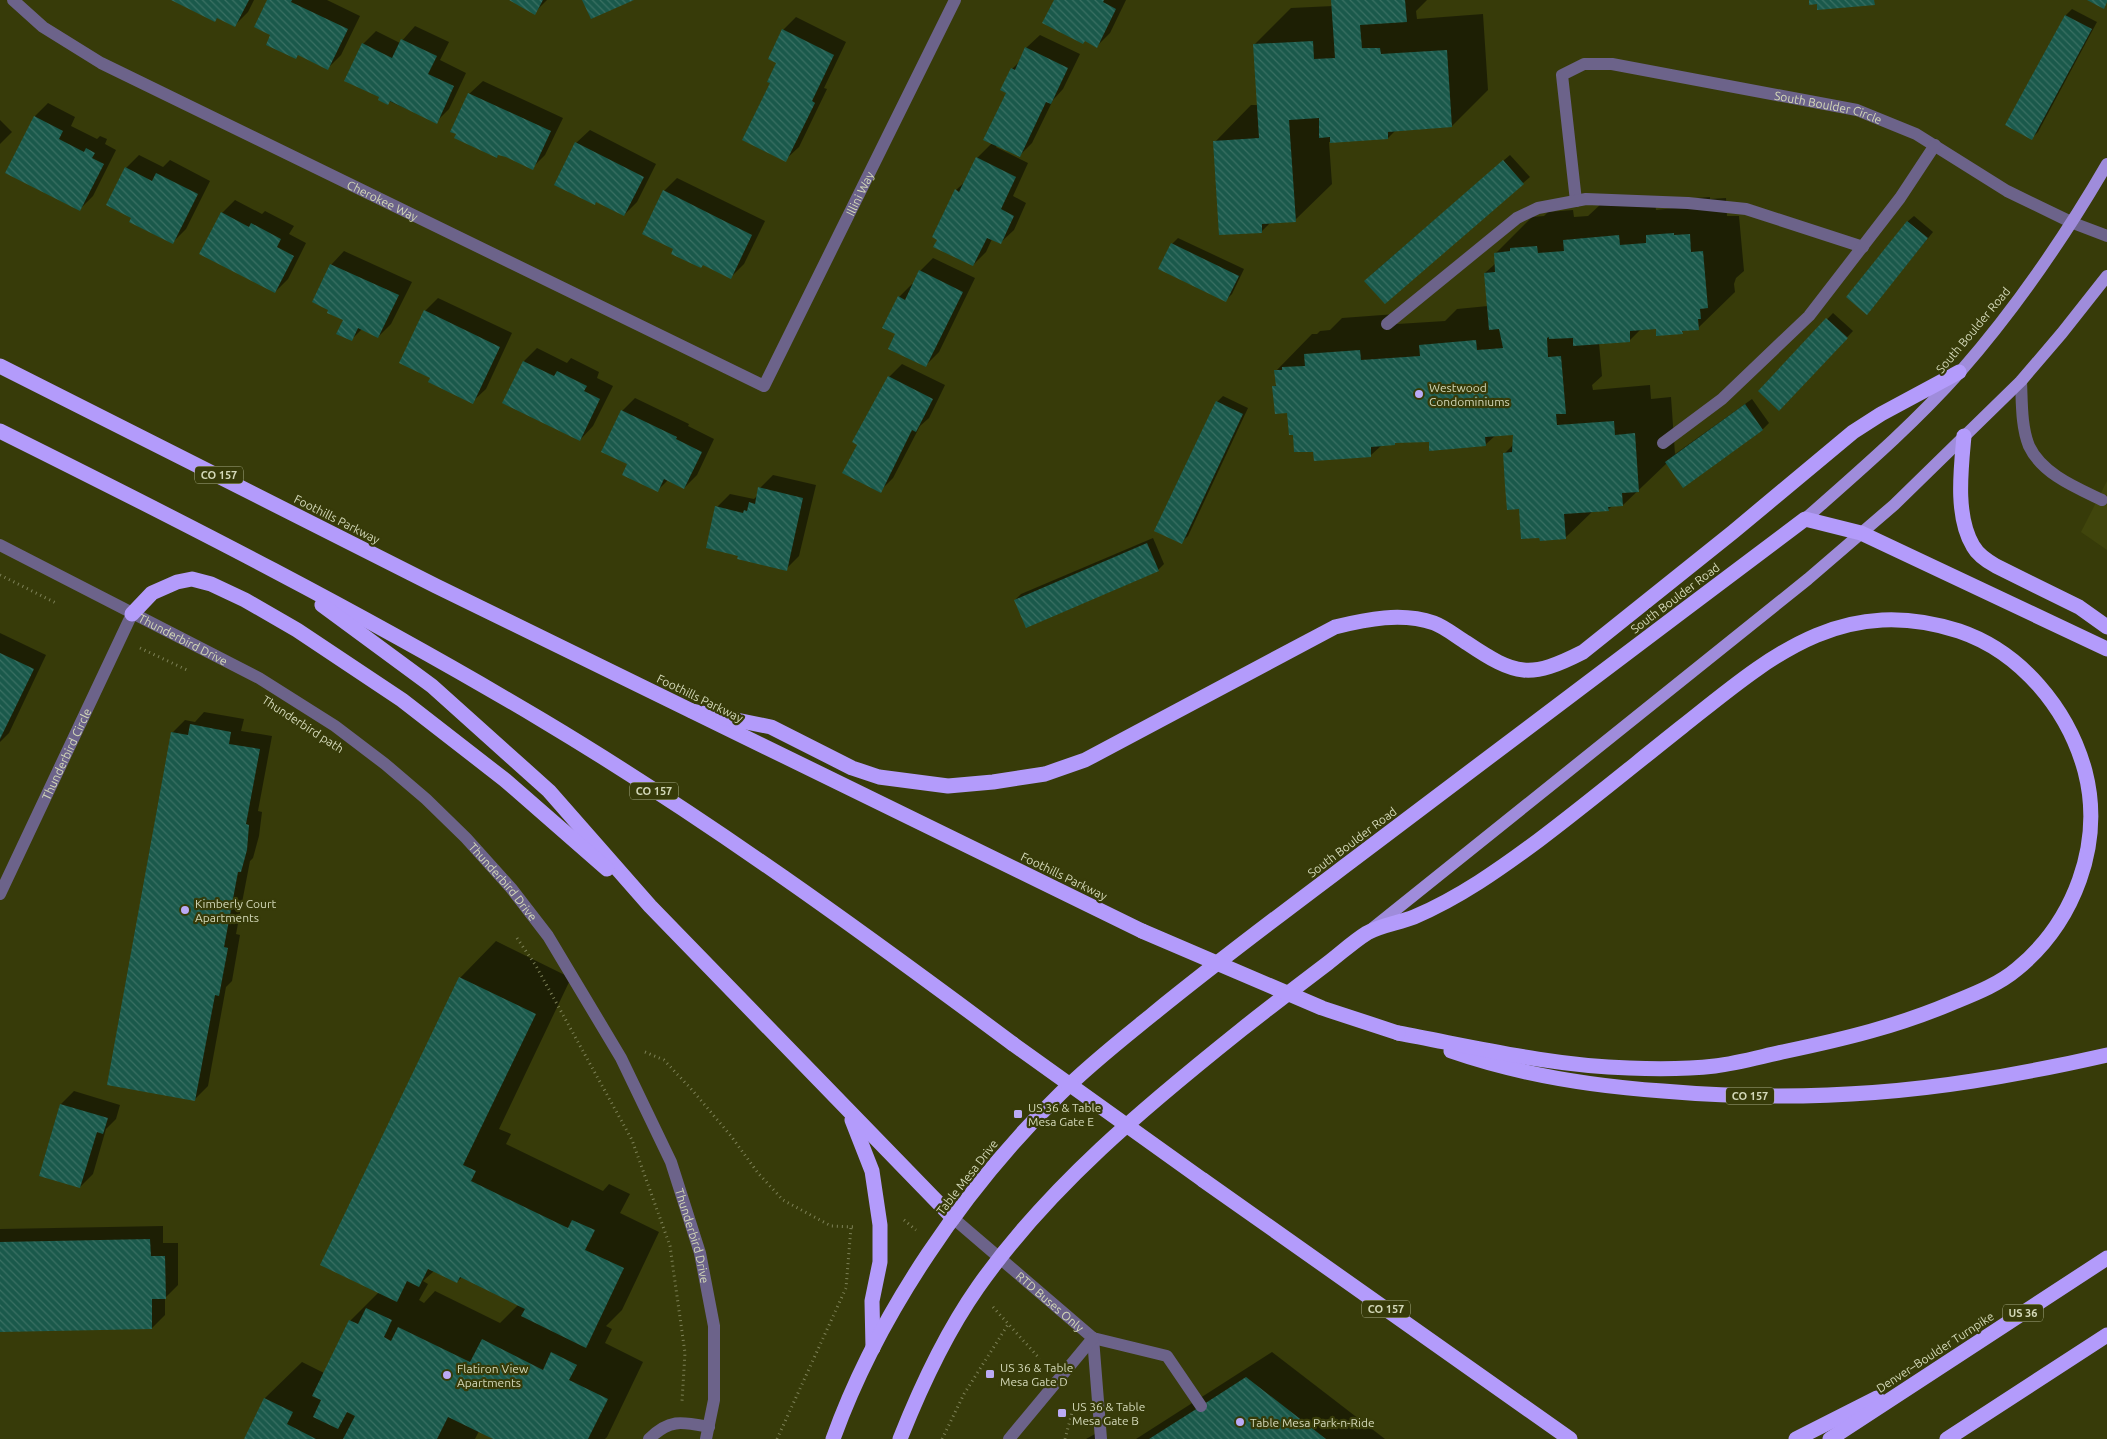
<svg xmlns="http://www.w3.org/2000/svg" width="2107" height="1439" font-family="Ubuntu,sans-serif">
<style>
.built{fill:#40450c}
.shadow{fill:#0007;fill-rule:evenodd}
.building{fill:url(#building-back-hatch)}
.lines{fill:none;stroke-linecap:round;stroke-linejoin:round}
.path{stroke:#7d8157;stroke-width:3;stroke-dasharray:1 4;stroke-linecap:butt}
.minor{stroke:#6c638a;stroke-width:12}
.major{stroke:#9f8cdb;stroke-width:12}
.highway{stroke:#b39bfb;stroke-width:15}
.highway-bridge{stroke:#b39bfb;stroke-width:15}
.poi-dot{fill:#bbaaf6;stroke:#373b09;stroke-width:2}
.labels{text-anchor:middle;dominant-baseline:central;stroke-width:4.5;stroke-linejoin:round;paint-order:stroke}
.shield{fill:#373b09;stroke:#a4a984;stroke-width:1}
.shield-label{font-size:11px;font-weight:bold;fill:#d3d8b8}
.street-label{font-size:12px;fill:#d3d8b8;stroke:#373b09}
.poi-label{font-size:12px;fill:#d3d8b8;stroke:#373b09;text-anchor:start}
</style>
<defs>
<pattern id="building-back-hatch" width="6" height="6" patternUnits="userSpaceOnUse" patternTransform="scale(1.25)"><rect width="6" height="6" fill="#1a594b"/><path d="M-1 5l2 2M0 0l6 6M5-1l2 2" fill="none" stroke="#3a7063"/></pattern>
</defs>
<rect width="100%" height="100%" fill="#373b09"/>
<!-- built -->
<polygon class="built" points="2107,481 2107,550 2081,532"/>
<!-- shadow -->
<g class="shadow">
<polygon points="174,0 254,0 248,12 235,25 218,17 215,20"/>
<polygon points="268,0 327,0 360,16 341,55 328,68 299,54 296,58 272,35"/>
<polygon points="512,0 547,0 534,13"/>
<polygon points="1055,0 1126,0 1110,33 1097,46"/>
<polygon points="1332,0 1427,0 1416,11 1417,19 1483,14 1488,90 1452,126 1396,130 1388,138 1329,142 1332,184 1295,220 1271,222 1262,231 1215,142 1251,105 1258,105 1254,45 1291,8 1333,6"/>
<polygon points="2072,9 2097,22 2038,132 2032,138 2007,125 2066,15"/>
<polygon points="796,17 846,42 824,88 827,89 799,147 785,160 772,83 783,30"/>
<polygon points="415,26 449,42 440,60 466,73 449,109 436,122 380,97 363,44 376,31 400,43"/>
<polygon points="1040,35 1080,54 1063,89 1053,100 1032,143 1019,156 997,145 996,147 1028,163 1013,196 1026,203 1014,230 1000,243 992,239 986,252 973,265 956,190 967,180 977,158 992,143 1007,92 1012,69 1021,60 1026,48"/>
<polygon points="483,81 563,118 545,155 532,168 506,156 499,154 497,157 469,94"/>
<polygon points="48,103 75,117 71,126 97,139 100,136 107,139 105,144 116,150 93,196 80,209 35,116"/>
<polygon points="0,120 12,132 0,144"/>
<polygon points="590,130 656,164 637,202 624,215 597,201 595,204 576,143"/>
<polygon points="139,155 163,167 170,160 210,181 186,229 173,242 133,217 126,168"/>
<polygon points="1510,155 1530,177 1523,183 1372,274"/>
<polygon points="677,178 765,221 744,264 731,277 675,248 664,191"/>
<polygon points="1710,197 1710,199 1726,198 1727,216 1739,216 1744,271 1736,278 1734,284 1735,292 1698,328 1685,329 1682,332 1657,328 1641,329 1630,340 1599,343 1602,376 1592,385 1593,390 1650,385 1651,399 1671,397 1675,454 1752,399 1769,423 1762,430 1667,463 1623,505 1612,506 1608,510 1593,511 1565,538 1520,508 1504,454 1514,444 1514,433 1496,435 1485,445 1430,440 1397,442 1382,445 1371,455 1314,451 1294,433 1288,411 1274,387 1277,384 1276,371 1312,334 1317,334 1320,331 1330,330 1342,318 1396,314 1397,324 1445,321 1457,309 1488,306 1485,273 1496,263 1496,253 1532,217 1544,216 1548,212 1573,210 1574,217 1588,216 1601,204 1655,200 1656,210 1674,208 1683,199"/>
<polygon points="235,200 262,214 265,211 294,226 289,234 306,243 288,279 275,292 222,213"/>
<polygon points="1914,216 1933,232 1867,313 1907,222"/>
<polygon points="1178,238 1244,269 1232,294 1226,300 1172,244"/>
<polygon points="344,251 412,282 391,324 378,337 362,329 351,340 344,320 331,265"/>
<polygon points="933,258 975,278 939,352 926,365 897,333 899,297 912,284 914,285 920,271"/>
<polygon points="438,298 512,333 486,389 472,402 432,378 425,311"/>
<polygon points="1833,313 1853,331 1779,410 1760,391"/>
<polygon points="537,348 567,363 571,358 599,372 597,378 613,386 593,426 580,440 524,361"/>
<polygon points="902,364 945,385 929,418 920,426 893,478 880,491 889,377"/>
<polygon points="1223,396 1248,408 1188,536 1181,543 1217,402"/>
<polygon points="635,398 689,424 688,426 714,439 697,475 684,488 668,480 658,490 629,464 622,411"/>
<polygon points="773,475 816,485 799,556 786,569 717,507 730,494 754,499 758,495 760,488"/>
<polygon points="1153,538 1164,564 1158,570 1015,600 1021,594"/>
<polygon points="0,633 46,655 9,733 0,742"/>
<polygon points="204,712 244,719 241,731 272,736 258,811 262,812 259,836 253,858 250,861 236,934 240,935 232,981 226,987 208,1086 195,1099 172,733 185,720 195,722"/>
<path d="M496,941L571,978L499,1129L511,1134L506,1144L603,1191L609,1184L630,1194L620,1213L659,1232L622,1310L606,1326L612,1329L605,1343L643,1362L607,1437L605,1439H496L479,1431L475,1439H245L265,1398L302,1362L324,1373L350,1321L379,1292L460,978ZM434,1271L457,1282L462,1277L519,1304L500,1323L435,1291L424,1303L419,1300L428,1284L423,1281Z"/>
<polygon points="74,1091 120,1105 116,1119 106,1129 93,1174 80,1187 40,1175 61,1104"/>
<polygon points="163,1226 163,1243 178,1243 178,1285 165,1298 165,1315 152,1328 0,1331 0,1229"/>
<polygon points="1272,1352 1385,1439 1136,1439"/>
<polygon points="1095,1434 1098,1439 1086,1439"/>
</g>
<!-- building -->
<g class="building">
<polygon points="171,0 249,0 235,27 217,18 215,22"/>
<polygon points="267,0 292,0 291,2 348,29 328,70 298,55 296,59 266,45 270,35 254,27"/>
<polygon points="509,0 543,0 535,15"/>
<polygon points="582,0 634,0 591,19"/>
<polygon points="1054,0 1104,0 1103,2 1116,9 1097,48 1085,41 1083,44 1042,23"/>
<polygon points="1331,0 1405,0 1407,22 1360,25 1362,48 1380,48 1381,54 1447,50 1452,127 1388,132 1388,139 1330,143 1330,137 1319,138 1319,118 1289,120 1296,222 1262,224 1262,233 1219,235 1213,141 1259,138 1253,44 1313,41 1314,59 1335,58"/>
<polygon points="1809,0 1874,0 1875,5 1817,10 1817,4 1809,5"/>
<polygon points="2087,0 2107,0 2107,2 2104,9"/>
<polygon points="2065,15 2092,29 2032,140 2005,125"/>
<polygon points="782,29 834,55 812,101 815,103 786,162 742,140 770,83 767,82 776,63 768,59"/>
<polygon points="401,39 437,56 428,74 454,86 437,124 390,101 388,105 378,100 379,97 344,81 362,43 392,58"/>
<polygon points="1025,47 1068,68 1051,104 1046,102 1020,157 983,140 1006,93 1000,90 1011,68 1015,70"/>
<polygon points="468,93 551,131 533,170 506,157 498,155 497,158 454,138 456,134 450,132"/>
<polygon points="34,116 63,131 59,139 84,152 86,148 95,153 92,158 104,164 80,211 5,173"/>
<polygon points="575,142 644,177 624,216 596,202 595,205 554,185"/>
<polygon points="976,157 1016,177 1001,209 1014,216 1001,244 987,238 973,266 933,247 937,240 932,237 955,189 959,192"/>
<polygon points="1503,160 1524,184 1385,304 1364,281"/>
<polygon points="125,167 152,181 156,173 198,194 173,244 129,222 131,218 106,205"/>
<polygon points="663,190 752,235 731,279 703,265 701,268 671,254 673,249 642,234"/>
<polygon points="221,212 249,227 251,223 281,239 277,247 294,256 275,293 199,254"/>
<polygon points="1907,221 1928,238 1867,315 1846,297"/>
<polygon points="1674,233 1674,235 1690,234 1691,252 1703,251 1708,308 1700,309 1701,319 1698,319 1699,330 1682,331 1683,334 1656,336 1656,329 1630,331 1630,342 1573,346 1573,338 1549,339 1549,337 1547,338 1548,357 1561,356 1566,414 1556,414 1557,425 1614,421 1615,435 1635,433 1639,492 1622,493 1623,506 1608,507 1609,511 1564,514 1566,539 1540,541 1539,538 1521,539 1519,509 1507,510 1505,486 1503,453 1512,452 1513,435 1485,437 1486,446 1429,451 1429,442 1395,443 1395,445 1371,447 1371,457 1314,461 1313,452 1294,452 1293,435 1289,435 1287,413 1275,414 1272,386 1276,386 1274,370 1282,370 1282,367 1305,366 1304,354 1360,350 1361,360 1420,356 1419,345 1476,340 1477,350 1503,348 1499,329 1489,330 1484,273 1495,272 1494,253 1510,251 1510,248 1537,246 1538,253 1564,251 1563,240 1619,235 1620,245 1646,243 1646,235"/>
<polygon points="1171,243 1239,276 1226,302 1158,269"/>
<polygon points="330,264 399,295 378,338 358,328 352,341 336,334 343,320 327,313 328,310 312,302"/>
<polygon points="919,270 963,292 926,367 888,349 895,334 882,328 898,296 905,300"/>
<polygon points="424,310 500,347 473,404 428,382 430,378 399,363"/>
<polygon points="1826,318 1848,338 1779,411 1758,391"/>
<polygon points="523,361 554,376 557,371 587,386 584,391 600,399 580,441 502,403"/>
<polygon points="888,376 933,399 916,432 912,430 881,493 842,473 857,445 852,442"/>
<polygon points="1216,401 1243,414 1182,544 1154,531"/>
<polygon points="1745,404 1763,430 1683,488 1665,462"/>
<polygon points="621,410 677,437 676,439 702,452 684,489 664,479 658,492 622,475 627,464 601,452"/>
<polygon points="758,487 803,498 787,571 737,559 738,556 706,548 715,506 743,513 744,510 747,511 749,502 755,504"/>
<polygon points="1147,543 1159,571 1026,628 1014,600"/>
<polygon points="0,653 34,669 0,739"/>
<polygon points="190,724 231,732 229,744 260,749 246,824 249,825 247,850 241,872 238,872 224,947 228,948 219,996 215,995 195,1101 107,1085 171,732 188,735"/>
<polygon points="459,977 536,1014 463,1165 476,1171 471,1181 568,1228 572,1220 595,1230 585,1250 624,1268 586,1348 521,1316 525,1309 460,1277 457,1283 428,1269 419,1287 407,1281 397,1302 320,1265"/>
<polygon points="60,1104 108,1118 103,1134 97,1132 80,1188 39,1176"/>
<polygon points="150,1239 151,1256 165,1256 166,1299 152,1299 152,1329 0,1332 0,1242"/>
<polygon points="366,1308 392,1320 384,1337 391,1341 398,1327 470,1362 482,1339 543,1370 551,1352 577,1365 569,1380 608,1399 588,1439 493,1439 448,1417 437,1439 343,1439 355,1416 347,1412 338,1429 313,1417 321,1400 312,1396 349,1320 358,1324"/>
<polygon points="1246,1377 1326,1439 1149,1439 1201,1406"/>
<polygon points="264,1398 293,1412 287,1424 316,1439 244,1439"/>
</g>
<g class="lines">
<!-- path -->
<g class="path">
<polyline points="0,575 58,604"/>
<polyline points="140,648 187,670"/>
<polyline points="517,938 536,966 632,1140 670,1246 685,1353 682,1401"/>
<polyline points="645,1052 664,1060 693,1091 731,1136 758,1173 783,1200 831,1226 856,1227"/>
<polyline points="904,1220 916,1230"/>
<polyline points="993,1307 1040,1359"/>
<polyline points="777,1439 846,1288 851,1227"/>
<polyline points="942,1439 964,1394 1009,1323"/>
<polyline points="1065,1439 1073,1409"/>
</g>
<!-- minor -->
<g class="minor">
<path id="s1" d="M13,0L43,27L101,63L764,386L955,0"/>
<path id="s2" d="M1576,201L1562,75L1584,64H1612L1857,110L1916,134L2007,191L2073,223L2107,236"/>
<polyline points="1387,324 1517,218 1538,208 1586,199 1688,203 1746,209 1863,247"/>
<path d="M2021,381C2022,402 2021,426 2029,446C2042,474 2077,488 2102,500"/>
<polyline points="1663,443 1722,399 1809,316 1900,198 1935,145"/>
<path id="s3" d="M0,545L259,678L335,726L385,764L426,799L466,838L511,888L548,936L621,1058L671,1162L700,1253L714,1326V1400L706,1439"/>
<path id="s4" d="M0,894L132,614"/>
<path id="s5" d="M953,1218L1093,1338L1167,1356L1201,1406"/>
<polyline points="1093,1338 1101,1439"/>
<path d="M649,1439C670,1418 683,1422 709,1427"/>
<polyline points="1009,1439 1093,1338"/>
</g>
<!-- major -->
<g class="major">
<path d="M1805,519C1858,472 1913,425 1960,372C2016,308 2064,238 2107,164"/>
<polyline points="1373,928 1808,579 1894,505 2021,381 2062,333 2107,276"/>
</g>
<!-- highway -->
<g class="highway">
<polyline points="0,366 436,586 1142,931"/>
<path d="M0,431C183,522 366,615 542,720C706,818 860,930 1013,1044"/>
<path d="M1964,436C1961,469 1955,516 1973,546C1978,555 1987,561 1996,566L2079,607L2107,627"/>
<polyline points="322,605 432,686 549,791 650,906 953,1218"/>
<polyline points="132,614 152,593 177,582 192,579 211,584 245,600 297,630 402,700 505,780 607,869"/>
<path d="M692,711L771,727L852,768L879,777L948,786L993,782L1045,774L1085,760L1335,627C1367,619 1402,612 1434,623C1445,627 1457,637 1467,643C1516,676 1530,679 1583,652L1733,532L1853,432L1881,414L1959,372"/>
<path d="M1451,1051C1520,1075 1591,1086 1663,1091C1766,1100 1871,1097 1973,1081C2018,1074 2063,1065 2107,1055"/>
<polyline points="852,1120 872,1171 880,1225 880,1262 872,1301 873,1348"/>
<polyline points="1203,1180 1570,1439"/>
<path d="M833,1439C878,1314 965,1187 1060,1094C1089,1065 1121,1040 1153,1014C1229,952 1308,894 1386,835C1525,730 1665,624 1805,519L1861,533L2107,649"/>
<path d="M900,1439C921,1386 945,1334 978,1287C1049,1186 1146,1106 1241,1030C1270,1007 1299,985 1328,963C1341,953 1354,941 1367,933C1381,925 1399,923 1414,917C1459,898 1500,869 1539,840C1588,803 1635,764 1683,726C1769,658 1840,593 1959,631C2021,652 2068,709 2085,771C2104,844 2074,922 2017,969C1998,985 1974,994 1952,1003C1898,1026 1844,1039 1787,1051C1763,1056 1739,1063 1715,1066C1688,1069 1655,1069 1629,1068C1552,1066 1474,1047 1398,1033"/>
<polyline points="1796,1439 1877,1398"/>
<polyline points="1830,1439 2107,1258"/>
<polyline points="1947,1439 2107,1335"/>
</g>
<!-- highway-bridge -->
<g class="highway-bridge">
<polyline points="1142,931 1322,1008 1398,1033"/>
<polyline points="1013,1044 1203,1180"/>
</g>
</g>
<!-- markers -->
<g class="poi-dot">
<circle cx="1419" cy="394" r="5"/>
<circle cx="185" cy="910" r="5"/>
<rect x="1013" y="1109" width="10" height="10" rx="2.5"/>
<rect x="985" y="1369" width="10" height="10" rx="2.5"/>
<circle cx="447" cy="1375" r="5"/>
<rect x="1057" y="1408" width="10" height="10" rx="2.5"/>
<circle cx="1240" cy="1422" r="5"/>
</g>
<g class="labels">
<!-- shield labels -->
<g class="shield">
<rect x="195" y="466.5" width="48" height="17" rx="4"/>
<rect x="630" y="782.5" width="48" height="17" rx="4"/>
<rect x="1726" y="1087.5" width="48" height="17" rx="4"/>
<rect x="1362" y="1300.5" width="48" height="17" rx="4"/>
<rect x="2003" y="1304.5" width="40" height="17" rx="4"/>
</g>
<g class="shield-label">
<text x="219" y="475">CO 157</text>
<text x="654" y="791">CO 157</text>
<text x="1750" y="1096">CO 157</text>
<text x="1386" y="1309">CO 157</text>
<text x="2023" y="1313">US 36</text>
</g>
<!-- street labels -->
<g class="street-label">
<text stroke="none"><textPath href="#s2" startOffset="400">South Boulder Circle</textPath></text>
<text stroke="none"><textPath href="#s1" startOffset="1061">Illini Way</textPath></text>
<text stroke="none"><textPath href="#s1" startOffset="422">Cherokee Way</textPath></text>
<text transform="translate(1973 330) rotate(-50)">South Boulder Road</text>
<text transform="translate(337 519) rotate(27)">Foothills Parkway</text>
<text transform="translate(1675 598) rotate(-37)">South Boulder Road</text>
<text stroke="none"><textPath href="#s3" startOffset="206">Thunderbird Drive</textPath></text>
<text transform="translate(700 698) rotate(26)">Foothills Parkway</text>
<text transform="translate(303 724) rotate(33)">Thunderbird path</text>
<text stroke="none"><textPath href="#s4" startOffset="155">Thunderbird Circle</textPath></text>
<text transform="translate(1352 842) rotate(-37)">South Boulder Road</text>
<text transform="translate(1064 876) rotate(26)">Foothills Parkway</text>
<text stroke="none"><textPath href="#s3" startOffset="611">Thunderbird Drive</textPath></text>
<text transform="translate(967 1177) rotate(-52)">Table Mesa Drive</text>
<text stroke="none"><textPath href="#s3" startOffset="1016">Thunderbird Drive</textPath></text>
<text stroke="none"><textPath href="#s5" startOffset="128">RTD Buses Only</textPath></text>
<text transform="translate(1935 1352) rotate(-33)">Denver–Boulder Turnpike</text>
</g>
<!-- poi labels -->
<g class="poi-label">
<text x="1429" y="387">Westwood<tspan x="1429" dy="14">Condominiums</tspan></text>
<text x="195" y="903">Kimberly Court<tspan x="195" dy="14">Apartments</tspan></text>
<text x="1028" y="1107">US 36 &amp; Table<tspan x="1028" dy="14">Mesa Gate E</tspan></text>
<text x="1000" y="1367">US 36 &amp; Table<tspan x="1000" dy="14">Mesa Gate D</tspan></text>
<text x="457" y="1368">Flatiron View<tspan x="457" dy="14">Apartments</tspan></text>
<text x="1072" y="1406">US 36 &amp; Table<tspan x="1072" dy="14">Mesa Gate B</tspan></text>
<text x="1250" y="1422">Table Mesa Park-n-Ride</text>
</g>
</g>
</svg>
